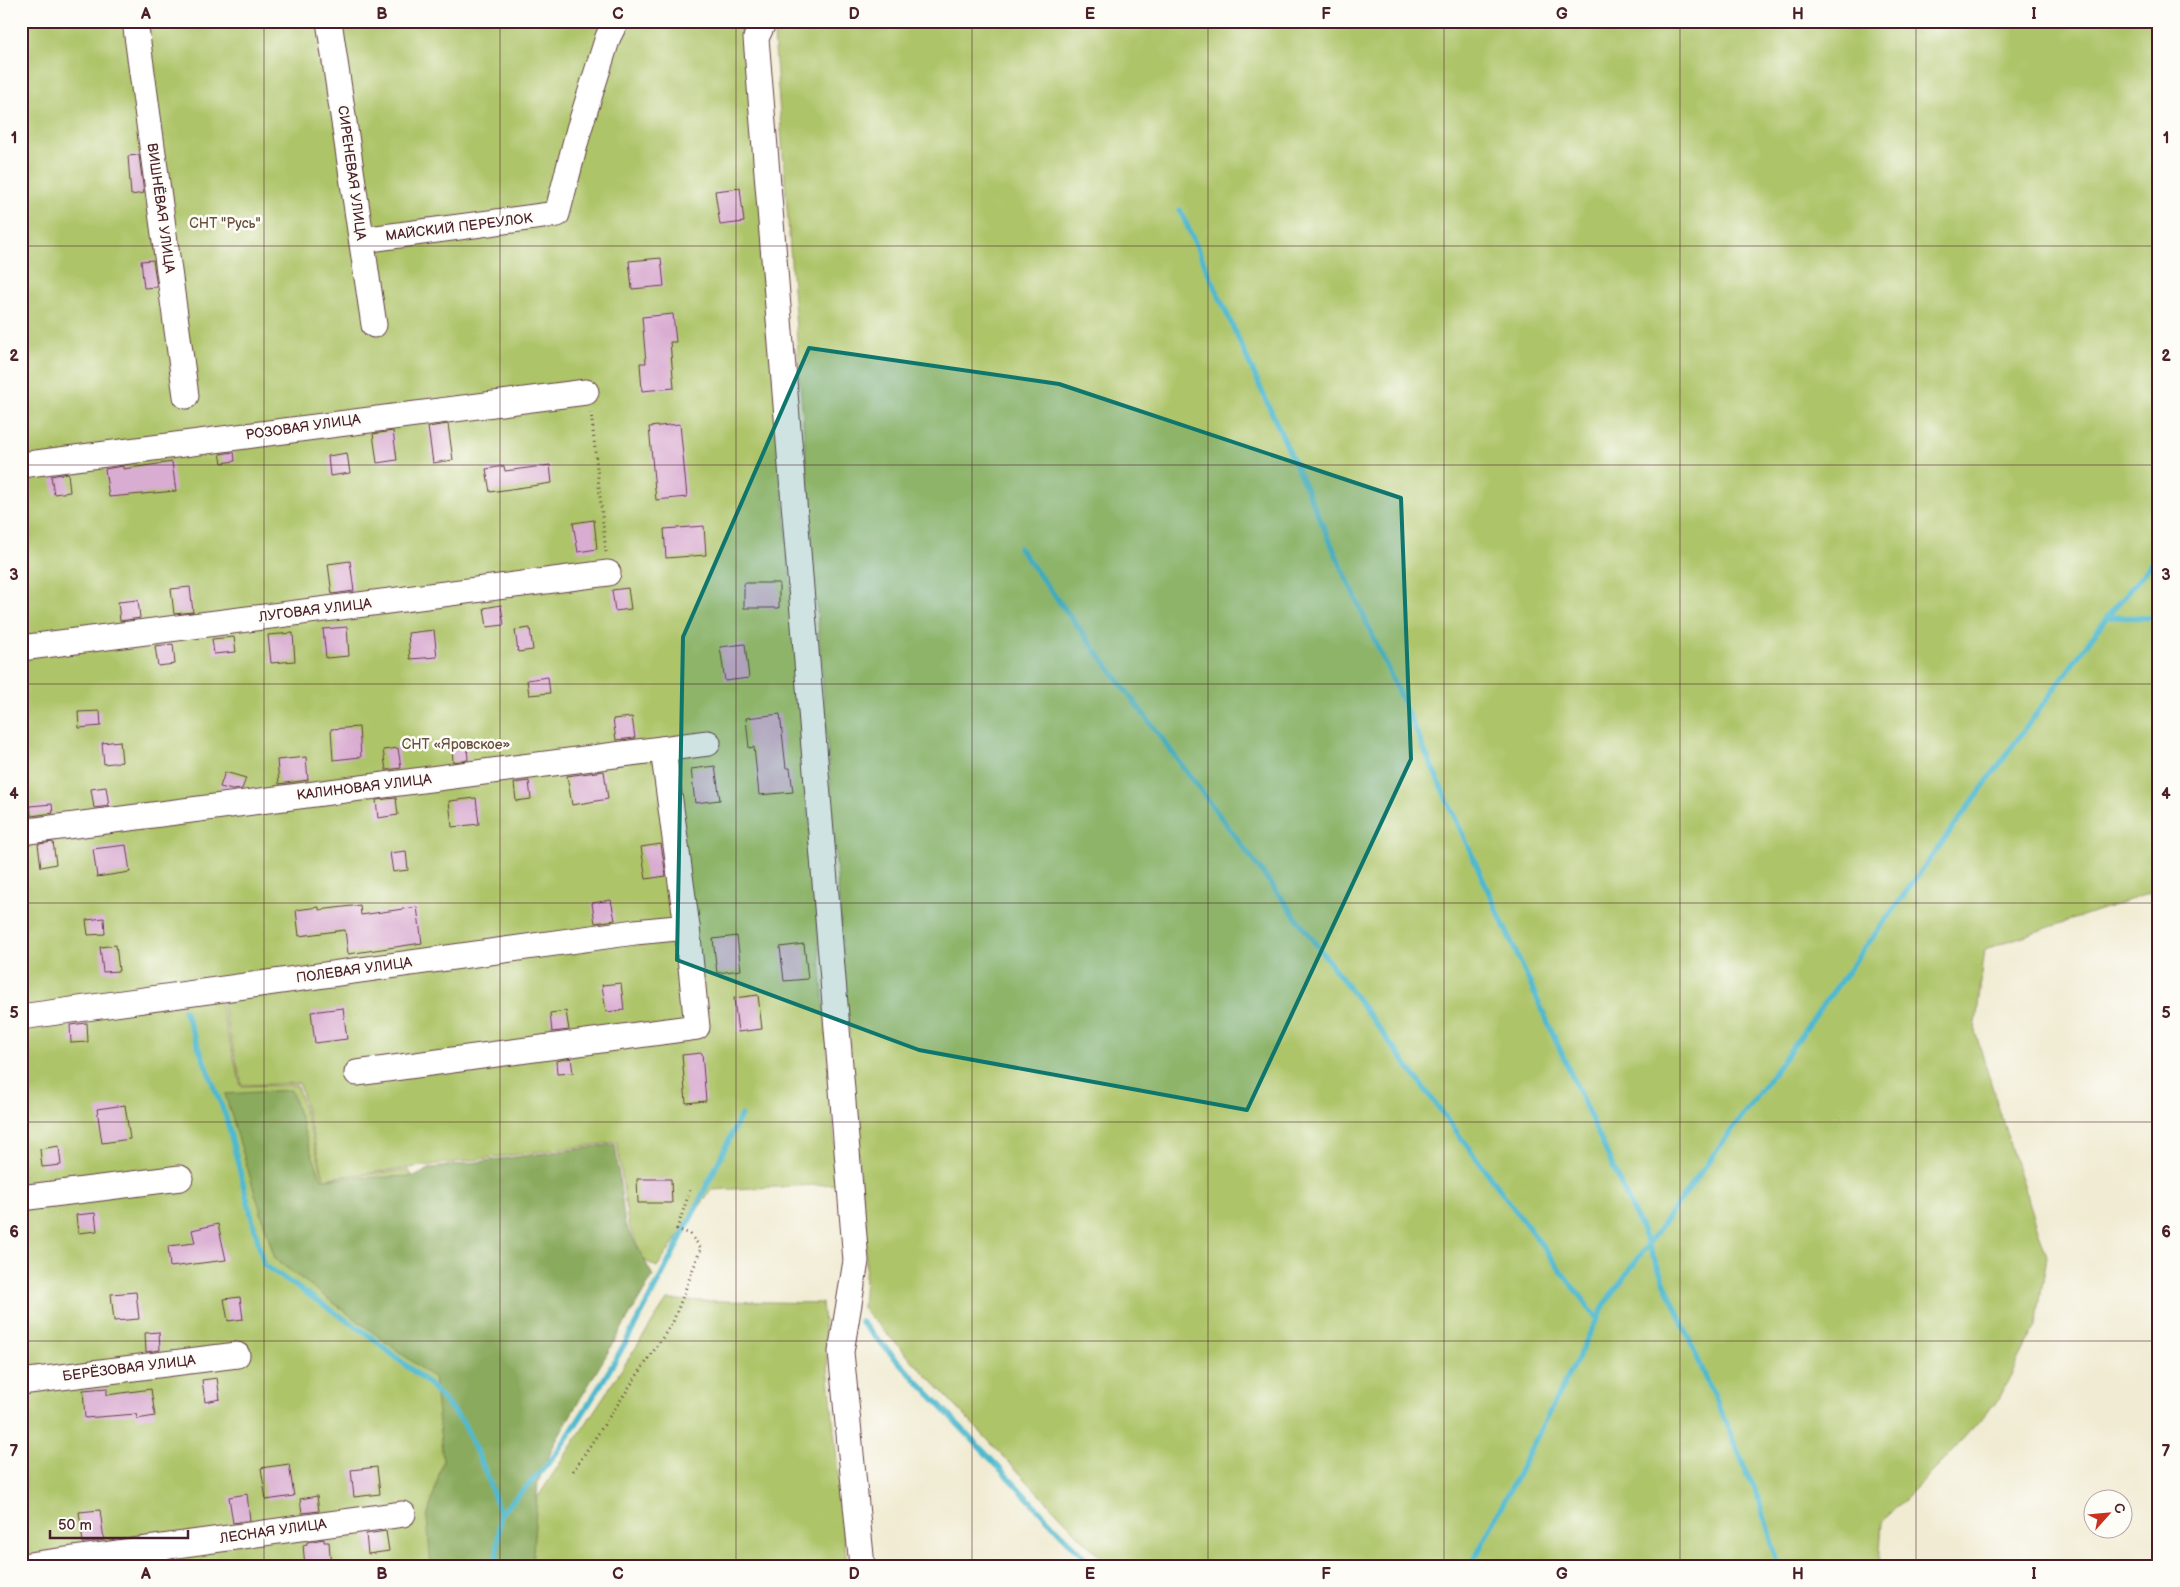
<svg xmlns="http://www.w3.org/2000/svg" width="2180" height="1587" font-family="'Balsamiq Sans',sans-serif">
<style>
.green{fill:#aec469;stroke:#7c724a;fill-rule:evenodd}
.forest{fill:#8aaa5d;stroke:#6a6444}
.lines{fill:none;stroke-linecap:round;stroke-linejoin:round}
.stream{stroke:#50b9ce;stroke-width:5.5}
.building{fill:#d9acd1}
.minor-casing{stroke:#633e44;stroke-width:27}
.path{stroke:#633e44;stroke-width:3;stroke-dasharray:1 4;stroke-linecap:butt}
.minor{stroke:#fff;stroke-width:25}
.marked{fill:#0f766e;fill-opacity:0.2;stroke:#0f766e;stroke-width:4;stroke-linejoin:round}
.grid{fill:none;stroke:#4a1f2b;stroke-width:1;stroke-opacity:0.55}
.labels{text-anchor:middle;dominant-baseline:central;stroke-width:5;stroke-linejoin:round;paint-order:stroke}
.street-label{font-size:14px;fill:#4a1f2b;stroke:#fdfcf7}
.park-label{font-size:14px;fill:#68513e;stroke:#fdfcf7}
.neatline{fill:none;stroke:#4a1f2b;stroke-width:2}
.grid-label{font-size:16px;text-anchor:middle;font-weight:bold;fill:#4a1f2b}
</style>
<rect width="100%" height="100%" fill="#fdfcf7"/>
<filter id="ink" filterUnits="userSpaceOnUse"><feTurbulence type="fractalNoise" baseFrequency=".02" numOctaves="2"/><feDisplacementMap in="SourceGraphic" scale="10" xChannelSelector="R" yChannelSelector="G"/><feConvolveMatrix kernelMatrix="1 2 1 2 8 2 1 2 1" color-interpolation-filters="sRGB"/></filter>
<filter id="wash" filterUnits="userSpaceOnUse"><feTurbulence type="fractalNoise" baseFrequency=".0096" numOctaves="4" result="noise"/><feDisplacementMap in="SourceGraphic" scale="20" xChannelSelector="R" yChannelSelector="G"/><feGaussianBlur stdDeviation="1.12" result="paint"/><feColorMatrix in="noise" values="0 0 0 0 0 0 0 0 0 0 0 0 0 0 0 0 0 1.4 0 .05"/><feComposite in="paint" operator="in"/></filter>
<g filter="url(#wash)">
<rect width="100%" height="100%" fill="#f0ebd2"/>
<!-- green -->
<g class="green">
<path d="M21,21H746L838,1184L711,1190L657,1267L644,1260L628,1224L617,1142L328,1178L409,1170L498,1328L526,1515L667,1300L822,1303L847,1566H21ZM221,998L242,1085L299,1083L324,1178L297,1085L241,1086L219,999Z"/>
<polygon points="773,21 2159,21 2159,890 1985,949 1975,1031 2015,1161 2047,1256 2036,1326 1998,1400 1940,1464 1882,1522 1879,1566 1108,1566 863,1309 866,1261"/>
</g>
<!-- forest -->
<polygon class="forest" points="291,1090 311,1152 322,1179 416,1176 431,1168 615,1144 625,1224 653,1276 556,1440 538,1482 532,1566 431,1566 427,1518 443,1460 434,1378 275,1259 225,1094"/>
<g class="lines">
<!-- stream -->
<g class="stream">
<polyline points="1180,210 1648,1244 1762,1507 1778,1566"/>
<polyline points="1019,548 1597,1319"/>
<polyline points="2107,617 2159,618"/>
<polyline points="184,1010 226,1117 264,1265 367,1334 429,1384 463,1422 486,1473 500,1514 496,1566"/>
<polyline points="861,1322 1092,1566"/>
<path d="M500,1514C518,1494 541,1475 557,1452C630,1347 685,1231 741,1115"/>
<polyline points="1471,1566 1606,1302 2107,617 2159,555"/>
</g>
</g>
<g id="blocks">
<!-- building -->
<g class="building">
<polygon points="139,155 144,193 131,195 128,156"/>
<polygon points="740,188 744,222 720,225 715,191"/>
<polygon points="661,258 664,286 632,289 629,261"/>
<polygon points="153,260 157,287 144,288 141,261"/>
<polygon points="673,314 676,342 670,342 674,388 642,391 640,363 646,363 642,317"/>
<polygon points="448,424 453,460 433,463 428,427"/>
<polygon points="680,424 687,497 656,500 649,427"/>
<polygon points="393,431 397,460 377,463 373,434"/>
<polygon points="234,452 235,461 222,463 220,454"/>
<polygon points="347,453 350,473 330,476 328,456"/>
<polygon points="172,462 176,491 109,497 105,469 123,466 123,469"/>
<polygon points="550,465 552,483 490,492 486,469 504,466 505,471"/>
<polygon points="68,473 70,492 54,494 51,476"/>
<polygon points="594,520 597,549 578,552 573,523"/>
<polygon points="704,526 706,555 666,558 664,529"/>
<polygon points="350,561 354,591 332,594 328,564"/>
<rect x="744" y="583" width="35" height="25"/>
<polygon points="190,587 193,612 174,614 171,589"/>
<polygon points="628,588 631,609 615,611 612,590"/>
<polygon points="138,600 140,618 120,621 118,602"/>
<polygon points="501,605 504,625 487,627 484,608"/>
<polygon points="347,627 349,656 326,658 323,629"/>
<polygon points="530,628 533,650 518,652 515,630"/>
<polygon points="434,630 437,657 410,659 408,633"/>
<polygon points="293,633 295,661 271,663 268,635"/>
<polygon points="234,637 236,652 214,654 212,639"/>
<polygon points="173,644 175,664 158,666 155,646"/>
<polygon points="745,644 749,678 725,681 720,647"/>
<polygon points="548,677 550,693 529,695 527,680"/>
<polygon points="100,711 101,726 79,728 78,712"/>
<polygon points="780,714 786,768 790,768 793,792 759,795 754,747 749,748 746,718"/>
<polygon points="632,717 635,738 616,740 613,719"/>
<polygon points="359,727 361,757 333,760 331,729"/>
<polygon points="120,741 122,762 104,764 102,743"/>
<polygon points="467,747 468,760 453,762 452,749"/>
<polygon points="398,748 401,768 386,770 383,750"/>
<polygon points="306,757 308,780 279,784 277,760"/>
<polygon points="715,766 720,800 695,803 691,769"/>
<polygon points="604,771 608,799 572,805 567,776"/>
<polygon points="225,772 246,778 242,789 232,790 220,787"/>
<polygon points="529,781 531,799 516,801 514,783"/>
<polygon points="106,787 109,806 94,808 91,789"/>
<polygon points="396,798 398,815 378,818 376,800"/>
<polygon points="476,798 479,824 452,827 449,801"/>
<polygon points="52,804 53,813 31,816 30,806"/>
<polygon points="53,842 56,864 41,867 38,844"/>
<polygon points="661,844 666,876 646,879 641,847"/>
<polygon points="126,845 130,872 97,877 93,849"/>
<polygon points="406,851 408,870 393,872 390,853"/>
<polygon points="611,900 615,920 595,923 592,903"/>
<polygon points="360,905 361,915 417,907 422,943 348,954 345,930 299,936 296,910 319,907 319,910"/>
<polygon points="104,918 105,934 88,935 86,920"/>
<polygon points="737,936 741,970 717,973 713,939"/>
<polygon points="804,944 808,979 784,981 780,947"/>
<polygon points="116,945 119,971 103,972 100,947"/>
<polygon points="621,983 624,1010 606,1012 602,985"/>
<polygon points="758,995 762,1029 738,1032 734,998"/>
<polygon points="343,1008 347,1039 315,1043 311,1012"/>
<polygon points="566,1011 569,1030 552,1032 550,1013"/>
<polygon points="87,1023 88,1042 71,1043 70,1025"/>
<polygon points="702,1053 706,1101 686,1103 682,1055"/>
<polygon points="571,1058 573,1073 557,1074 556,1061"/>
<polygon points="125,1105 130,1139 102,1143 97,1109"/>
<polygon points="59,1146 61,1165 42,1167 40,1149"/>
<polygon points="637,1179 671,1179 672,1203 638,1203"/>
<polygon points="95,1213 97,1231 78,1233 76,1215"/>
<polygon points="218,1224 226,1260 170,1267 168,1246 195,1243 192,1230"/>
<polygon points="136,1292 139,1319 114,1321 111,1294"/>
<polygon points="240,1297 243,1319 228,1321 224,1299"/>
<polygon points="159,1332 160,1350 146,1352 145,1333"/>
<polygon points="217,1378 220,1399 205,1402 202,1380"/>
<polygon points="107,1388 107,1395 151,1389 155,1416 137,1419 136,1414 85,1418 83,1390"/>
<polygon points="289,1464 294,1496 266,1500 261,1468"/>
<polygon points="377,1467 380,1494 354,1497 351,1470"/>
<polygon points="247,1494 250,1520 233,1523 229,1497"/>
<polygon points="317,1496 319,1511 302,1513 300,1499"/>
<polygon points="100,1510 104,1540 83,1543 79,1512"/>
<polygon points="386,1531 389,1551 368,1554 366,1534"/>
<polygon points="324,1539 324,1542 329,1542 331,1566 305,1566 303,1545 307,1544 307,1542"/>
</g>
</g>
</g>
<g filter="url(#ink)">
<use href="#blocks" fill-opacity="0" stroke="#633e44" stroke-width="1"/>
<g class="lines">
<!-- minor casing -->
<g class="minor-casing">
<g id="minor">
<polyline points="135,21 186,396"/>
<polyline points="329,21 374,325"/>
<polyline points="764,21 756,38 856,1261 841,1352 862,1566"/>
<polyline points="362,240 557,214 579,129 608,37 616,21"/>
<polyline points="21,465 586,392"/>
<polyline points="21,648 608,573"/>
<polyline points="21,832 708,743"/>
<polyline points="21,1017 635,932 687,927"/>
<polyline points="357,1073 697,1027 687,927 663,749"/>
<polyline points="21,1198 180,1178"/>
<polyline points="21,1382 237,1355"/>
<polyline points="23,1566 403,1514"/>
</g>
</g>
<!-- path -->
<g class="path">
<polyline points="591,412 606,552"/>
<polyline points="573,1471 673,1322 701,1248 690,1234 677,1229 691,1187"/>
</g>
<!-- minor -->
<use href="#minor" class="minor"/>
</g>
</g>
<!-- marked area -->
<path class="marked" d="M809,348L1059,384L1401,498L1411,759L1247,1110L919,1050L677,960L683,637Z"/>
<!-- grid -->
<path class="grid" d="M264,21V1566M500,21V1566M736,21V1566M972,21V1566M1208,21V1566M1444,21V1566M1680,21V1566M1916,21V1566M21,246H2159M21,465H2159M21,684H2159M21,903H2159M21,1122H2159M21,1341H2159"/>
<g class="labels">
<!-- street labels -->
<g class="street-label">
<text transform="translate(352 173) rotate(82)">СИРЕНЕВАЯ УЛИЦА</text>
<text transform="translate(161 208) rotate(82)">ВИШНЁВАЯ УЛИЦА</text>
<text transform="translate(459 227) rotate(-7)">МАЙСКИЙ ПЕРЕУЛОК</text>
<text transform="translate(303 427) rotate(-8)">РОЗОВАЯ УЛИЦА</text>
<text transform="translate(315 610) rotate(-7)">ЛУГОВАЯ УЛИЦА</text>
<text transform="translate(364 787) rotate(-7)">КАЛИНОВАЯ УЛИЦА</text>
<text transform="translate(354 970) rotate(-8)">ПОЛЕВАЯ УЛИЦА</text>
<text transform="translate(129 1368) rotate(-7)">БЕРЁЗОВАЯ УЛИЦА</text>
<text transform="translate(273 1531) rotate(-8)">ЛЕСНАЯ УЛИЦА</text>
</g>
<!-- park labels -->
<g class="park-label">
<text x="225" y="223">СНТ "Русь"</text>
<text x="456" y="744">СНТ «Яровское»</text>
</g>
</g>
<!-- margin -->
<rect width="2180" height="1587" fill="none" stroke="#fdfcf7" stroke-width="55"/>
<!-- north arrow -->
<g transform="translate(2108 1514) rotate(63)"><circle r="24" fill="#fdfcf7" stroke="#b5a4a5"/>
<path d="M0-4L9 19L0 12L-9 19Z" fill="#c8321e"/>
<text y="-8" font-size="14" font-weight="bold" text-anchor="middle" fill="#4a1f2b">С</text>
</g>
<!-- scale -->
<path d="M50 1530v8h138v-8" fill="none" stroke="#4a1f2b" stroke-width="2.5"/>
<text x="58" y="1530" font-size="15" fill="#4a1f2b" stroke="#fdfcf7" stroke-width="4" paint-order="stroke">50 m</text>
<rect x="28" y="28" width="2124" height="1532" class="neatline"/>
<g class="grid-label">
<text x="146" y="19">A</text>
<text x="382" y="19">B</text>
<text x="618" y="19">C</text>
<text x="854" y="19">D</text>
<text x="1090" y="19">E</text>
<text x="1326" y="19">F</text>
<text x="1562" y="19">G</text>
<text x="1798" y="19">H</text>
<text x="2034" y="19">I</text>
<text x="14" y="143">1</text>
<text x="2166" y="143">1</text>
<text x="14" y="361">2</text>
<text x="2166" y="361">2</text>
<text x="14" y="580">3</text>
<text x="2166" y="580">3</text>
<text x="14" y="799">4</text>
<text x="2166" y="799">4</text>
<text x="14" y="1018">5</text>
<text x="2166" y="1018">5</text>
<text x="14" y="1237">6</text>
<text x="2166" y="1237">6</text>
<text x="14" y="1456">7</text>
<text x="2166" y="1456">7</text>
<text x="146" y="1579">A</text>
<text x="382" y="1579">B</text>
<text x="618" y="1579">C</text>
<text x="854" y="1579">D</text>
<text x="1090" y="1579">E</text>
<text x="1326" y="1579">F</text>
<text x="1562" y="1579">G</text>
<text x="1798" y="1579">H</text>
<text x="2034" y="1579">I</text>
</g>
</svg>
